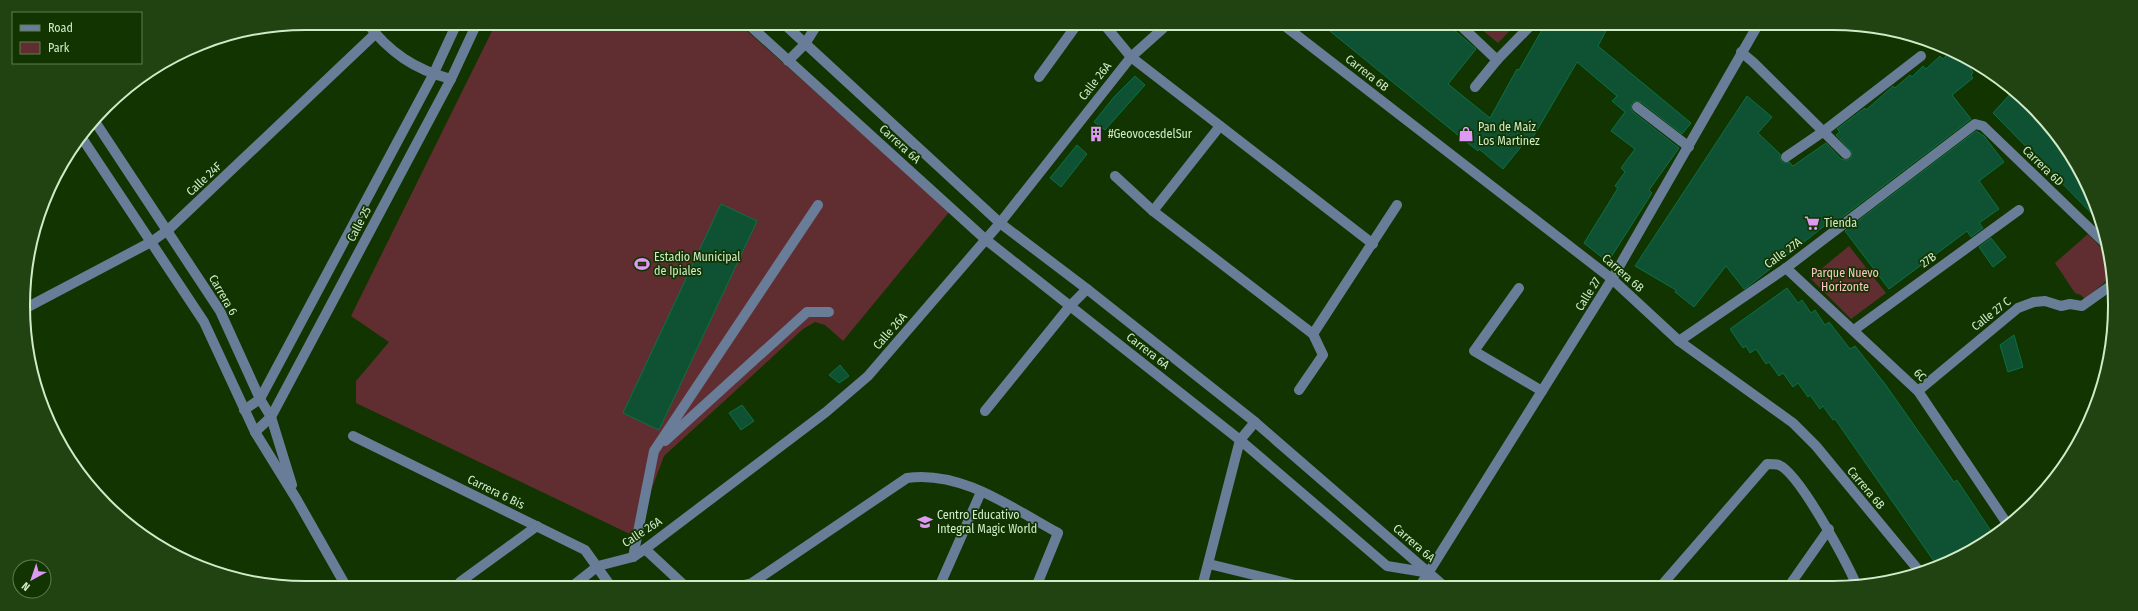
<svg xmlns="http://www.w3.org/2000/svg" width="2138" height="611" font-family="'Fira Sans Condensed',sans-serif">
<style>
.green{fill:#602e31}
.building{fill:#0f5233;stroke:#0c7045}
.lines{fill:none;stroke-linecap:round;stroke-linejoin:round}
.minor{stroke:#697c98;stroke-width:10}
.labels{text-anchor:middle;dominant-baseline:central;stroke-width:3.5;stroke-linejoin:round;paint-order:stroke}
.street-label{font-size:12px;fill:#d1ebc8;stroke:#113401}
.poi-label{font-size:12px;fill:#d1ebc8;stroke:#113401;text-anchor:start}
.park-label{font-size:12px;fill:#fec3c4;stroke:#113401}
.rim{fill:none;stroke:#d1ebc8;stroke-width:2}
</style>
<rect width="100%" height="100%" fill="#113401"/>
<!-- green -->
<g class="green">
<polygon points="496,23 738,23 950,211 843,341 825,325 815,322 803,329 664,456 634,536 356,403 356,381 389,342 351,316"/>
<polygon points="1474,23 1517,23 1498,43"/>
<polygon points="2088,234 2110,257 2112,276 2085,299 2081,295 2075,293 2055,263"/>
<polygon points="1849,246 1886,293 1851,319 1810,278"/>
</g>
<!-- building -->
<g class="building">
<polygon points="1320,23 1446,23 1476,49 1448,84 1490,118 1517,69 1519,70 1546,23 1610,23 1598,46 1691,123 1682,134 1641,102 1635,101 1632,103 1631,109 1633,112 1679,148 1649,190 1652,193 1611,257 1604,259 1584,243 1618,188 1615,186 1625,172 1621,168 1635,149 1611,131 1625,112 1612,101 1617,96 1577,62 1532,139 1529,137 1503,169 1479,149 1478,151 1464,140"/>
<polygon points="1952,50 1965,58 1973,73 1971,75 1973,78 1952,95 1971,119 1837,221 1836,220 1829,225 1828,223 1746,288 1744,289 1726,266 1694,307 1675,292 1676,290 1635,266 1747,96 1772,117 1758,133 1780,154 1780,158 1783,163 1789,162 1793,166 1826,143 1841,159 1847,160 1851,158 1852,152 1836,135 1840,132 1837,129 1865,108 1866,110 1893,86 1895,88 1910,75 1912,77 1923,66 1926,69 1940,56 1943,59"/>
<polygon points="1135,76 1145,85 1105,130 1094,122 1114,97"/>
<polygon points="2011,93 2016,93 2032,105 2067,148 2093,197 2102,224 1993,113"/>
<polygon points="1976,131 1984,136 2004,162 1979,181 1999,209 1979,223 1983,228 1971,237 1967,231 1889,289 1845,231"/>
<polygon points="1077,145 1087,154 1061,187 1050,178"/>
<polygon points="721,204 757,221 659,430 623,413"/>
<polygon points="1991,238 2006,257 1993,267 1979,247"/>
<polygon points="1787,288 1798,303 1802,300 1811,313 1815,310 1825,325 1829,322 1850,349 1855,346 1885,384 1954,482 1957,480 1993,534 1938,567 1835,419 1833,420 1823,406 1820,409 1810,395 1808,397 1798,383 1793,387 1783,373 1779,376 1769,362 1766,364 1756,349 1750,353 1746,346 1743,348 1730,329"/>
<polygon points="2014,335 2023,367 2008,372 2000,345"/>
<polygon points="840,365 849,376 839,383 829,375"/>
<polygon points="742,405 754,421 741,430 729,413"/>
</g>
<g class="lines">
<!-- minor -->
<g class="minor">
<path d="M367,23C389,52 415,70 451,79"/>
<polyline points="747,23 985,239 1240,440 1387,566 1430,573"/>
<polyline points="783,23 1000,223 1087,289 1255,422 1444,586"/>
<polyline points="1103,23 1131,57 1373,244"/>
<polyline points="1281,23 1612,279 1679,341 1793,423 1816,446 1920,572"/>
<polyline points="1458,23 1497,60"/>
<polyline points="1741,52 1753,62 1846,154"/>
<polyline points="788,61 805,44 818,23"/>
<polyline points="1039,77 1078,23"/>
<polyline points="1475,87 1497,60 1533,23"/>
<polyline points="110,103 125,89"/>
<polyline points="1637,107 1689,147"/>
<polyline points="94,120 220,311 260,399 271,417 292,485"/>
<polyline points="80,135 204,322 255,432 297,500 347,588"/>
<polyline points="1786,157 1824,131 1921,56"/>
<polyline points="1115,176 1153,211 1313,334 1323,355 1299,390"/>
<polyline points="1153,211 1220,126"/>
<polyline points="1786,268 1918,391 2008,525"/>
<polyline points="1519,288 1474,351 1542,391"/>
<polyline points="26,308 151,242 168,230 375,34"/>
<polyline points="1854,330 2019,210"/>
<polyline points="1313,334 1397,205"/>
<polyline points="1679,341 1786,268 1975,124 1983,126 2109,247"/>
<polyline points="1918,391 2018,308 2034,302 2045,301 2061,306 2070,304 2082,306 2113,284"/>
<polyline points="244,410 260,399 433,75 457,23"/>
<polyline points="985,411 1070,306 1087,289"/>
<polyline points="255,432 271,417 451,79 477,23"/>
<polyline points="353,436 585,550 612,588"/>
<polyline points="665,441 807,312 829,312"/>
<polyline points="645,549 686,587"/>
<polyline points="633,557 654,451 818,205"/>
<polyline points="1209,564 1299,586"/>
<polyline points="460,582 537,526"/>
<polyline points="1420,586 1612,279 1759,23"/>
<path d="M1661,586L1767,464C1770,464 1776,464 1779,465C1800,474 1847,563 1857,586"/>
<polyline points="1789,586 1829,529"/>
<path d="M736,587L752,583L907,478C961,470 1012,508 1058,533L1036,587"/>
<polyline points="939,587 981,492"/>
<polyline points="1202,587 1240,440 1255,422"/>
<polyline points="570,588 598,566 633,557 645,549 826,412 868,376 1000,223 1131,57 1169,23"/>
</g>
</g>
<!-- icons -->
<defs>
<g id="building-bare" transform="scale(1.2)"><path d="M-4-6H4V6H1V3H-1V6H-4ZM-2.5-4.3h1.7v1.8h-1.7ZM.8-4.3h1.7v1.8H.8ZM-2.5-1h1.7V.8h-1.7ZM.8-1h1.7V.8H.8Z" fill="#dd99f3" stroke="#113401" stroke-width="2.5" paint-order="stroke"/></g>
<g id="shop-bare" transform="scale(1.2)"><path d="M-5-2.5h2.3a2.7 3.5 0 0 1 5.4 0H5L5.5 6h-11ZM-1.5-2.5h3a1.5 2.3 0 0 0-3 0Z" fill="#dd99f3" stroke="#113401" stroke-width="2.5" paint-order="stroke"/></g>
<g id="supermarket-bare" transform="scale(1.2)"><path d="M-6-5.5h2.5l.6 2H6L4.5 2H-2.5L-4.4-4H-6ZM-1.5 3.2a1.3 1.3 0 1 0 .1 0ZM3 3.2a1.3 1.3 0 1 0 .1 0Z" fill="#dd99f3" stroke="#113401" stroke-width="2.5" paint-order="stroke"/></g>
<g id="stadium-bare" transform="scale(1.2)"><path d="M0-5a6.5 5 0 1 0 0 10a6.5 5 0 1 0 0-10ZM-3.5-1.8h7v3.6h-7Z" fill="#dd99f3" stroke="#113401" stroke-width="2.5" paint-order="stroke"/></g>
<g id="school-bare" transform="scale(1.2)"><path d="M0-5L7-2L0 1L-7-2ZM-4 1L0 2.5L4 1V4Q0 6-4 4Z" fill="#dd99f3" stroke="#113401" stroke-width="2.5" paint-order="stroke"/></g>
</defs>
<g fill-rule="evenodd">
<use href="#building-bare" x="1096" y="134"/>
<use href="#shop-bare" x="1466" y="134"/>
<use href="#supermarket-bare" x="1812" y="223"/>
<use href="#stadium-bare" x="642" y="264"/>
<use href="#school-bare" x="925" y="522"/>
</g>
<g class="labels">
<!-- street labels -->
<g class="street-label">
<text transform="translate(1367 73) rotate(38)">Carrera 6B</text>
<text transform="translate(1095 81) rotate(-52)">Calle 26A</text>
<text transform="translate(900 144) rotate(42)">Carrera 6A</text>
<text transform="translate(2043 166) rotate(44)">Carrera 6D</text>
<text transform="translate(204 179) rotate(-43)">Calle 24F</text>
<text transform="translate(359 224) rotate(-62)">Calle 25</text>
<text transform="translate(1783 253) rotate(-36)">Calle 27A</text>
<text transform="translate(1928 260) rotate(-36)">27B</text>
<text transform="translate(1623 273) rotate(41)">Carrera 6B</text>
<text transform="translate(1588 294) rotate(-58)">Calle 27</text>
<text transform="translate(223 295) rotate(60)">Carrera 6</text>
<text transform="translate(1991 314) rotate(-38)">Calle 27 C</text>
<text transform="translate(890 331) rotate(-49)">Calle 26A</text>
<text transform="translate(1148 351) rotate(38)">Carrera 6A</text>
<text transform="translate(1920 375) rotate(45)">6C</text>
<text transform="translate(1866 488) rotate(50)">Carrera 6B</text>
<text transform="translate(496 492) rotate(26)">Carrera 6 Bis</text>
<text transform="translate(642 532) rotate(-33)">Calle 26A</text>
<text transform="translate(1414 543) rotate(41)">Carrera 6A</text>
</g>
<!-- poi labels -->
<g class="poi-label">
<text x="1478" y="127">Pan de Maíz<tspan x="1478" dy="14">Los Martinez</tspan></text>
<text x="1108" y="134">#GeovocesdelSur</text>
<text x="1824" y="223">Tienda</text>
<text x="654" y="257">Estadio Municipal<tspan x="654" dy="14">de Ipiales</tspan></text>
<text x="937" y="515">Centro Educativo<tspan x="937" dy="14">Integral Magic World</tspan></text>
</g>
<!-- park labels -->
<g class="park-label">
<text x="1845" y="273">Parque Nuevo<tspan x="1845" dy="14">Horizonte</tspan></text>
</g>
</g>
<!-- crop -->
<path d="M0 0H2138V611H0ZM305 30H1833A275 275 0 0 1 2108 305V306A275 275 0 0 1 1833 581H305A275 275 0 0 1 30 306V305A275 275 0 0 1 305 30Z" fill="#204311" fill-rule="evenodd"/>
<path class="rim" d="M305 30H1833A275 275 0 0 1 2108 305V306A275 275 0 0 1 1833 581H305A275 275 0 0 1 30 306V305A275 275 0 0 1 305 30Z"/>
<!-- legend -->
<rect x="12" y="12" width="130" height="52" fill="#113401" stroke="#5e7d51"/>
<rect x="20" y="25" width="20" height="6" fill="#697c98" stroke="#5e7d51"/>
<text x="48" y="32" font-size="12" fill="#d1ebc8">Road</text>
<rect x="20" y="42" width="20" height="12" fill="#602e31" stroke="#5e7d51"/>
<text x="48" y="52" font-size="12" fill="#d1ebc8">Park</text>
<!-- north arrow -->
<g transform="translate(32 579) rotate(220)"><circle r="19" fill="#113401" stroke="#5e7d51"/>
<path d="M0-3L7 15L0 10L-7 15Z" fill="#dd99f3"/>
<text y="-6" font-size="11" font-weight="bold" text-anchor="middle" fill="#d1ebc8">N</text>
</g>
</svg>
